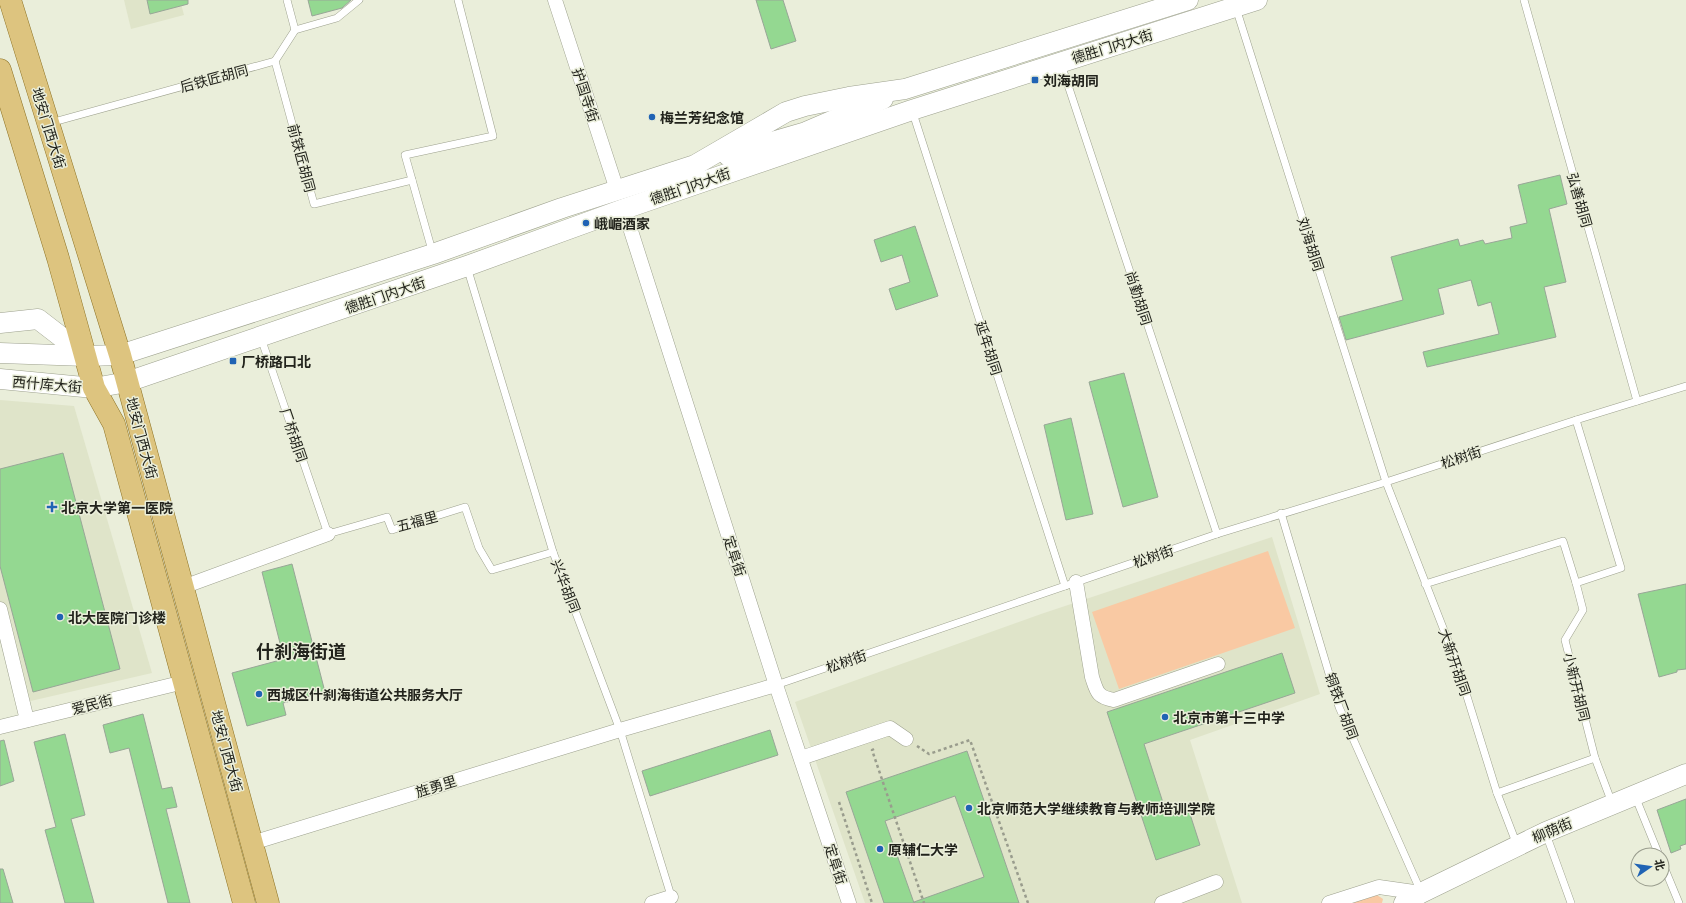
<svg xmlns="http://www.w3.org/2000/svg" width="1686" height="903" font-family="Lato,'Noto Sans SC',sans-serif">
<style>
.built{fill:#dfe4c9}
.garden{fill:#f9c9a3}
.building{fill:#94d891;stroke:#98a697}
.lines{fill:none;stroke-linecap:round;stroke-linejoin:round}
.lane-casing{stroke:#9da18e;stroke-width:8}
.street-casing{stroke:#9da18e;stroke-width:15}
.secondary-casing{stroke:#9da18e;stroke-width:21}
.primary-casing{stroke:#8d7224;stroke-width:23}
.path{stroke:#999c8d;stroke-width:2.5;stroke-dasharray:3 3;stroke-linecap:butt}
.lane{stroke:#fff;stroke-width:7}
.street{stroke:#fff;stroke-width:14}
.secondary{stroke:#fff;stroke-width:20}
.primary{stroke:#ddc47f;stroke-width:22}
.poi-dot{fill:#2063b4;stroke:#eaeeda;stroke-width:1.5}
.labels{text-anchor:middle;dominant-baseline:central;stroke-width:3;stroke-linejoin:round;paint-order:stroke}
.street-label{font-size:14px;fill:#22231c;stroke:#eaeeda}
.poi-label{font-size:14px;font-weight:bold;fill:#22231c;stroke:#eaeeda;text-anchor:start}
.district-label{font-size:18px;font-weight:bold;fill:#22231c;stroke:#eaeeda}
</style>
<rect width="100%" height="100%" fill="#eaeeda"/>
<!-- built -->
<g class="built">
<polygon points="124,0 180,0 184,15 131,29"/>
<polygon points="0,400 74,406 152,673 22,703 0,609"/>
<polygon points="1272,537 1320,694 1190,740 1242,903 865,903 795,702 1041,614"/>
</g>
<!-- garden -->
<g class="garden">
<polygon points="1268,551 1295,628 1119,689 1092,612"/>
<polygon points="1377,895 1383,899 1382,903 1341,903"/>
</g>
<!-- building -->
<g class="building">
<polygon points="147,0 188,0 188,4 150,14"/>
<polygon points="308,0 351,0 342,8 312,16"/>
<polygon points="756,0 783,0 796,41 771,49"/>
<polygon points="1560,175 1567,204 1549,209 1566,282 1544,287 1556,337 1427,367 1423,352 1499,334 1491,302 1478,306 1471,280 1438,289 1444,314 1346,340 1339,317 1403,300 1391,257 1458,239 1460,246 1483,240 1485,244 1512,238 1510,227 1527,223 1518,185"/>
<polygon points="915,226 938,296 896,310 889,289 910,282 902,255 881,262 874,240"/>
<polygon points="1124,373 1158,497 1123,507 1089,382"/>
<polygon points="1071,418 1093,514 1066,520 1044,425"/>
<polygon points="63,453 120,669 33,692 0,566 0,469"/>
<polygon points="292,564 325,692 283,703 286,715 247,726 232,673 284,659 262,572"/>
<polygon points="1686,584 1686,669 1677,670 1677,672 1659,677 1638,594"/>
<polygon points="1282,653 1295,693 1144,744 1167,815 1188,808 1200,845 1156,860 1107,712"/>
<polygon points="143,714 162,789 172,787 177,807 166,809 190,903 168,903 129,748 110,753 103,725"/>
<polygon points="770,730 778,755 650,796 642,771"/>
<polygon points="65,734 85,815 71,819 94,903 65,903 45,830 56,827 34,742"/>
<polygon points="4,740 14,781 0,786 0,741"/>
<polygon points="967,751 1019,903 915,903 914,902 984,877 955,796 885,821 914,903 884,903 846,792"/>
<polygon points="1686,799 1686,844 1680,846 1681,849 1671,853 1657,810"/>
<polygon points="0,869 3,869 13,903 0,903"/>
</g>
<g class="lines">
<!-- lane casing -->
<g class="lane-casing">
<g id="lane">
<polyline points="287,0 295,30"/>
<polyline points="1524,0 1637,401"/>
<polyline points="1236,8 1386,482 1456,661 1497,793 1517,845"/>
<polyline points="275,61 314,204 412,180"/>
<polyline points="1061,64 1217,534"/>
<polyline points="912,110 1065,586"/>
<polyline points="50,123 275,61 295,30 337,18 359,0"/>
<polyline points="433,254 405,155 493,136 458,0"/>
<polyline points="467,267 553,552 620,730 672,899"/>
<polyline points="261,338 328,534 387,517 392,530 465,507 479,548 492,570 553,552"/>
<polyline points="1576,420 1621,568 1576,583 1583,610 1565,640 1595,758 1612,803"/>
<polyline points="1281,513 1339,707 1421,892"/>
<polyline points="1425,584 1563,541 1576,583"/>
<polyline points="776,685 1217,534 1386,482 1576,420 1686,386"/>
<polyline points="1497,793 1595,758"/>
<polyline points="1635,796 1659,855"/>
<polyline points="1546,834 1571,903"/>
<polyline points="1662,862 1679,903"/>
</g>
</g>
<!-- street casing -->
<g class="street-casing">
<g id="street">
<polyline points="555,0 617,190"/>
<polyline points="624,209 776,685 849,903"/>
<path d="M1076,582L1092,677C1097,692 1097,697 1114,700L1218,664"/>
<polyline points="183,587 328,534"/>
<polyline points="0,609 27,720"/>
<polyline points="0,727 184,682"/>
<polyline points="801,758 890,728 906,739"/>
<polyline points="252,843 620,730 776,685"/>
<polyline points="652,903 671,897"/>
<polyline points="1162,903 1216,882"/>
<polyline points="1329,903 1379,887 1421,893"/>
</g>
</g>
<!-- secondary casing -->
<g class="secondary-casing">
<g id="secondary">
<polyline points="727,155 806,132 883,99"/>
<polyline points="0,323 38,319 86,356"/>
<polyline points="0,353 86,356 120,355 433,254 562,208 695,165 786,112 805,106 849,97 905,89 1188,0"/>
<polyline points="0,379 94,388 127,382 467,266 624,209 912,110 1257,0"/>
<polyline points="1404,903 1421,893 1546,832 1686,774"/>
</g>
</g>
<!-- primary casing -->
<g class="primary-casing">
<g id="primary">
<polyline points="10,0 120,355 268,903"/>
<polyline points="0,70 58,258 94,388 114,424 244,903"/>
</g>
</g>
<!-- path -->
<g class="path">
<polyline points="917,746 929,754 970,740 1028,903"/>
<polyline points="874,749 872,750 924,903"/>
<polyline points="839,802 872,903"/>
</g>
<!-- lane -->
<use href="#lane" class="lane"/>
<!-- street -->
<use href="#street" class="street"/>
<!-- secondary -->
<use href="#secondary" class="secondary"/>
<!-- primary -->
<use href="#primary" class="primary"/>
</g>
<!-- markers -->
<g class="poi-dot">
<rect x="1031" y="76" width="8" height="8" rx="2"/>
<circle cx="652" cy="117" r="4"/>
<circle cx="586" cy="223" r="4"/>
<rect x="229" y="357" width="8" height="8" rx="2"/>
<path d="M50 501h4v4h4v4h-4v4h-4v-4h-4v-4h4z"/>
<circle cx="60" cy="617" r="4"/>
<circle cx="259" cy="694" r="4"/>
<circle cx="1165" cy="717" r="4"/>
<circle cx="969" cy="808" r="4"/>
<circle cx="880" cy="849" r="4"/>
</g>
<g class="labels">
<!-- street labels -->
<g class="street-label">
<text transform="translate(1112 46) rotate(-17)">德胜门内大街</text>
<text transform="translate(214 78) rotate(-15)">后铁匠胡同</text>
<text transform="translate(586 95) rotate(72)">护国寺街</text>
<text transform="translate(49 128) rotate(73)">地安门西大街</text>
<text transform="translate(302 158) rotate(75)">前铁匠胡同</text>
<text transform="translate(690 186) rotate(-19)">德胜门内大街</text>
<text transform="translate(1580 200) rotate(74)">弘善胡同</text>
<text transform="translate(1311 244) rotate(72)">刘海胡同</text>
<text transform="translate(385 295) rotate(-19)">德胜门内大街</text>
<text transform="translate(1139 298) rotate(72)">尚勤胡同</text>
<text transform="translate(989 348) rotate(72)">延年胡同</text>
<text transform="translate(47 384) rotate(5)">西什库大街</text>
<text transform="translate(294 435) rotate(71)">厂桥胡同</text>
<text transform="translate(142 438) rotate(75)">地安门西大街</text>
<text transform="translate(1461 457) rotate(-18)">松树街</text>
<text transform="translate(417 521) rotate(-15)">五福里</text>
<text transform="translate(735 556) rotate(72)">定阜街</text>
<text transform="translate(1153 556) rotate(-19)">松树街</text>
<text transform="translate(566 586) rotate(69)">兴华胡同</text>
<text transform="translate(846 661) rotate(-19)">松树街</text>
<text transform="translate(1455 662) rotate(71)">大新开胡同</text>
<text transform="translate(1577 687) rotate(76)">小新开胡同</text>
<text transform="translate(92 704) rotate(-14)">爱民街</text>
<text transform="translate(1342 706) rotate(70)">铜铁厂胡同</text>
<text transform="translate(227 751) rotate(75)">地安门西大街</text>
<text transform="translate(436 786) rotate(-17)">旌勇里</text>
<text transform="translate(1552 830) rotate(-23)">柳荫街</text>
<text transform="translate(836 864) rotate(72)">定阜街</text>
</g>
<!-- poi labels -->
<g class="poi-label">
<text x="1043" y="80">刘海胡同</text>
<text x="660" y="117">梅兰芳纪念馆</text>
<text x="594" y="223">峨嵋酒家</text>
<text x="241" y="361">厂桥路口北</text>
<text x="61" y="507">北京大学第一医院</text>
<text x="68" y="617">北大医院门诊楼</text>
<text x="267" y="694">西城区什刹海街道公共服务大厅</text>
<text x="1173" y="717">北京市第十三中学</text>
<text x="977" y="808">北京师范大学继续教育与教师培训学院</text>
<text x="888" y="849">原辅仁大学</text>
</g>
<!-- district labels -->
<g class="district-label">
<text x="301" y="651">什刹海街道</text>
</g>
</g>
<!-- north arrow -->
<g transform="translate(1650 867) rotate(77)"><circle r="19" fill="#eaeeda" stroke="#9a9d8e"/>
<path d="M0-3L7 15L0 10L-7 15Z" fill="#2063b4"/>
<text y="-6" font-size="11" font-weight="bold" text-anchor="middle" fill="#22231c">北</text>
</g>
</svg>
